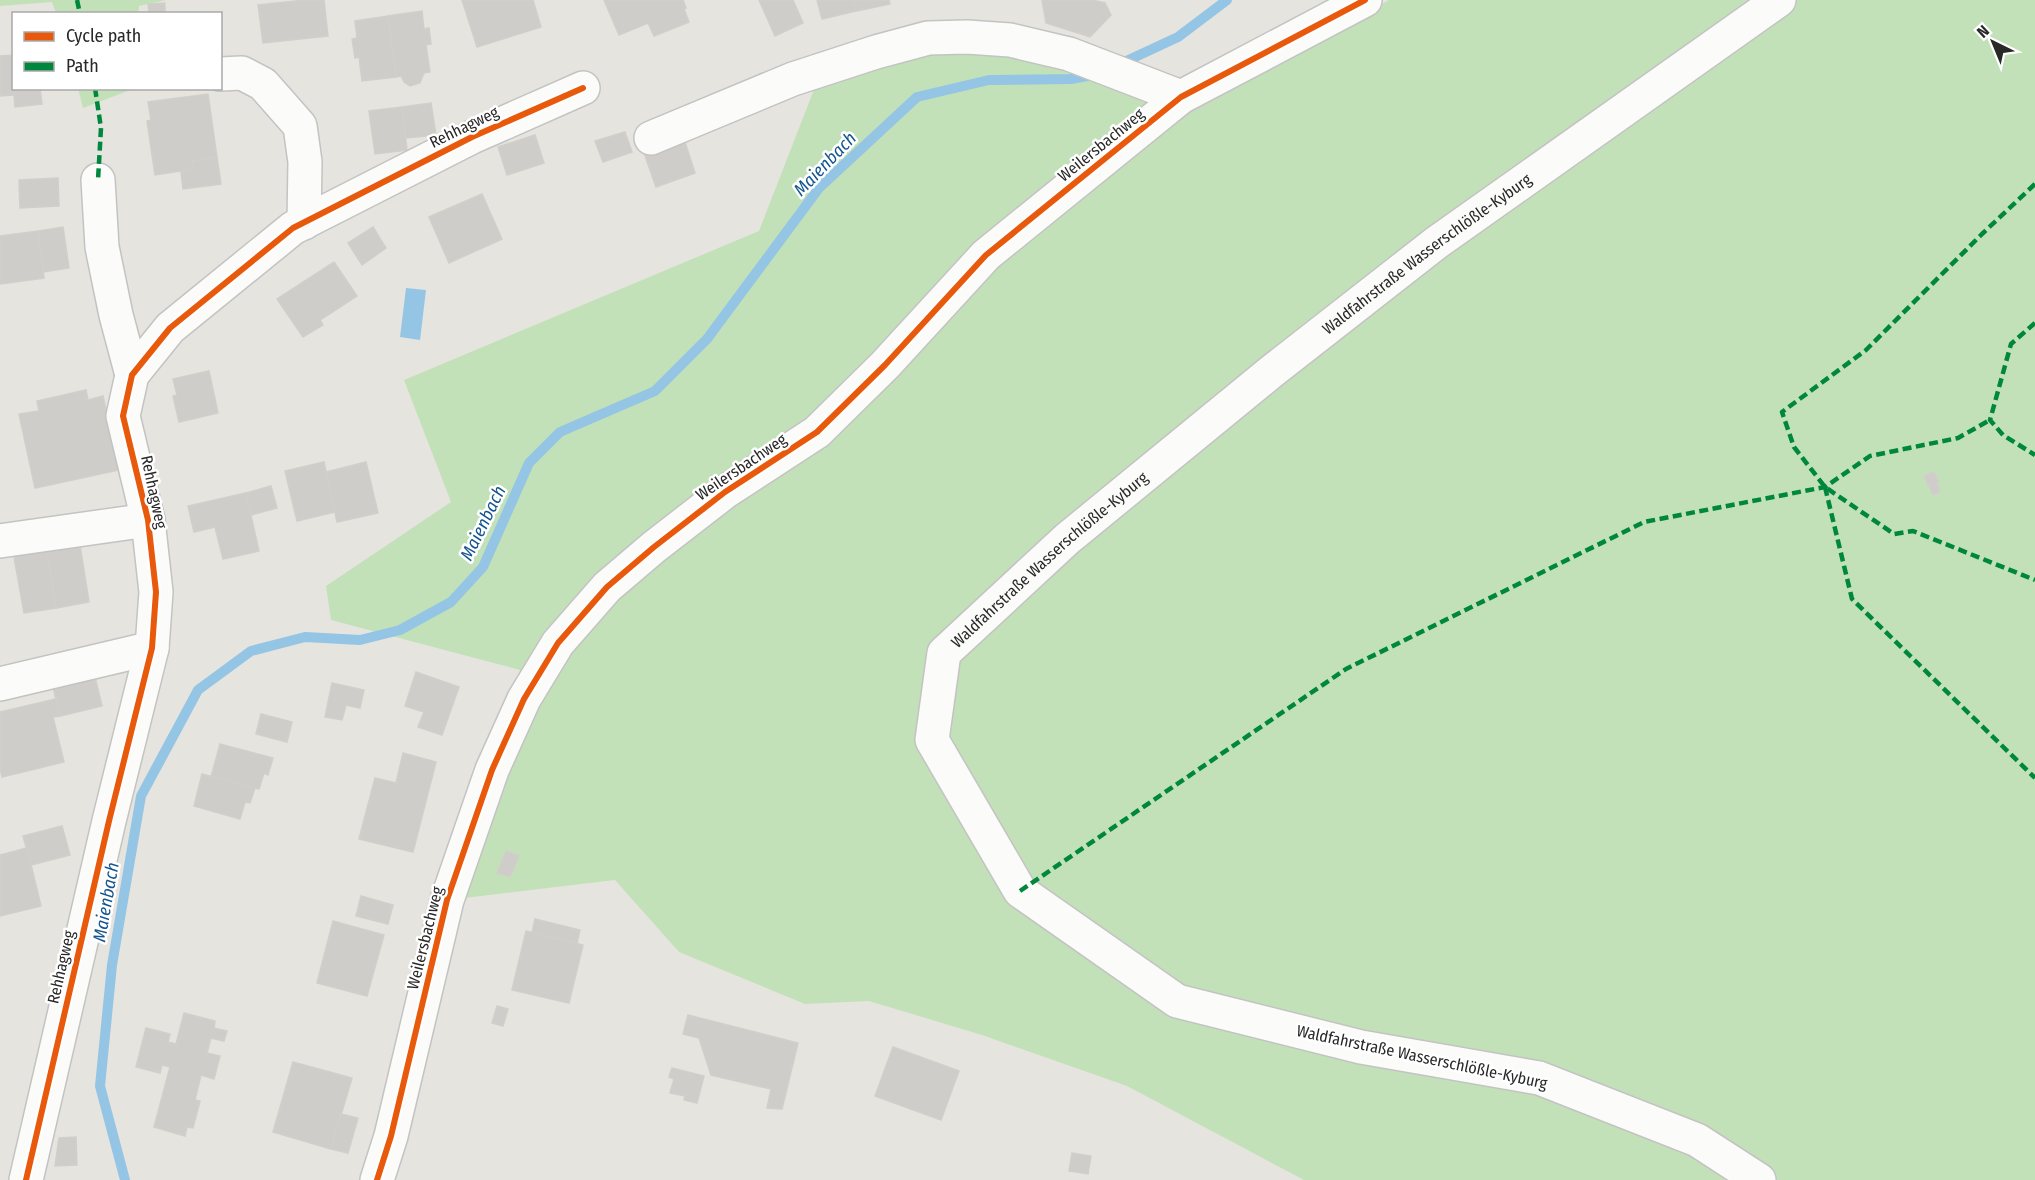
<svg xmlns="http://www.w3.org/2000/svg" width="2035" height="1180" font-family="'Fira Sans Condensed',sans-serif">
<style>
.green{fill:#c3e1b8}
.water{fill:#95c5e4}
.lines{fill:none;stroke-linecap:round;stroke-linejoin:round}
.stream{stroke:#95c5e4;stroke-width:10}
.building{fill:#cfcdc9;stroke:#d1cfca;stroke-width:1.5}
.minor-casing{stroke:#c4c3c3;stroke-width:36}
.minor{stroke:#fbfbfa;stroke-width:33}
.quiet{stroke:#00873e;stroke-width:4.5;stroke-dasharray:9 4.5;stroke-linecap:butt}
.cycleway-casing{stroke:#fff;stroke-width:10}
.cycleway{stroke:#e8590c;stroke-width:6}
.labels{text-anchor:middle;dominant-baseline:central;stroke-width:5;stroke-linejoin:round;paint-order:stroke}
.street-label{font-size:16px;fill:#282828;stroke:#fff}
.water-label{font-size:18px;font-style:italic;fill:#14558f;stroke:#fff}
</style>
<rect width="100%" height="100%" fill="#e6e4de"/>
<!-- green -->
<g class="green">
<polygon points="0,0 166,0 139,6 138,14 56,13 52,2 0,6"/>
<polygon points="1389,0 2035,0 2035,1180 1304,1180 1127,1086 982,1035 869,1001 805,1004 679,952 615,880 447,900 440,876 520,670 331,620 326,586 451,502 404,380 759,231 815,87 929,53 1026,52 1188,112"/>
<polygon points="78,88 133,88 133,89 83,108"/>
</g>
<!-- water -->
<polygon class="water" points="406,288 426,290 420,340 400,337"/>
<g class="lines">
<!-- stream -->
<g class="stream">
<polyline points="1120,64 1178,37 1227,0"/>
<polyline points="125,1180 100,1086 112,965 141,796 198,690 251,651 305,637 360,640 400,630 451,602 483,567 529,463 560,432 655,391 707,339 819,188 917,97 989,80 1071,79 1098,74"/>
</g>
</g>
<!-- building -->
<g class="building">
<polygon points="305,0 324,0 328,36 263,43 258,5"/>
<polygon points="462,0 533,0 541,27 477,47"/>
<polygon points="604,0 683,0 686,8 684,9 689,22 654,36 648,23 619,35"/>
<polygon points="759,0 793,0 803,23 775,36"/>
<polygon points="817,0 853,0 856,11 822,19"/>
<polygon points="853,0 889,0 890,4 856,11"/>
<polygon points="1042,0 1092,0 1105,3 1111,15 1090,37 1046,23"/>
<polygon points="165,3 165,13 149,14 148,4"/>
<polygon points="422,11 424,29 429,28 431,44 426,45 430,72 424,73 420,83 410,86 404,82 401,76 396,77 388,16"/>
<polygon points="388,16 396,77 362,81 359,57 355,58 352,39 357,38 355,21"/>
<polygon points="14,55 14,88 40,88 42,104 15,107 14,95 0,96 0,56"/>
<polygon points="208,94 217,157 192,161 193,169 155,175 147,121 151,120 148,102"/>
<polygon points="431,103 436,135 406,138 402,107"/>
<polygon points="402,107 407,150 375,154 369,111"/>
<polygon points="625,132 632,152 603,162 595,141"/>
<polygon points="535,135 544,163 507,175 498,147"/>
<polygon points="683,136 695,173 656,187 643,150"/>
<polygon points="217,157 221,184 183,189 181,172 193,169 192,161"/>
<polygon points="58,178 59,206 20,208 19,180"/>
<polygon points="482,194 502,239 449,263 429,217"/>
<polygon points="63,227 69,268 44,272 38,231"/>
<polygon points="373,227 386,248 362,265 348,243"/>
<polygon points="38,231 44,278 0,284 0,236"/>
<polygon points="334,262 357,296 320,320 323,325 303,337 277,299"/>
<polygon points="209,371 218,413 179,422 173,396 177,395 173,379"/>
<polygon points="86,390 88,400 103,396 119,470 35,488 19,414 39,411 37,401"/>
<polygon points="324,462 335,512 297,521 285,471"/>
<polygon points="366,462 378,513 337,522 326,472"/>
<polygon points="1934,472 1939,482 1937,483 1940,492 1933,495 1924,476"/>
<polygon points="271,486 277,508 251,515 246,493"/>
<polygon points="246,493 259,551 223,559 215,527 194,532 188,506"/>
<polygon points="80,545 89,602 56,608 47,551"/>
<polygon points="47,551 56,608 24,613 14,557"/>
<polygon points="416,672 459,687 442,735 418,727 424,712 405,706"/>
<polygon points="95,677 102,706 60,716 53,687"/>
<polygon points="332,683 364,690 360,708 346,705 342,720 325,717"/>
<polygon points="56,699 60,716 53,717 64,762 2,777 0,768 0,712"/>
<polygon points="261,714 292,722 287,742 256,734"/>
<polygon points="220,744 273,758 268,775 264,773 259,789 211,777"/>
<polygon points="403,753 436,762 413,852 359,839 375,778 396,783"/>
<polygon points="202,774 255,788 250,803 245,802 240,819 194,806"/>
<polygon points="62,826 70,855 31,865 23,836"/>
<polygon points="27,848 41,906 0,916 0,855"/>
<polygon points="506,851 519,856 510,877 497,873"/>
<polygon points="361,896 393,905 388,924 356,916"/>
<polygon points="535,919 580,930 577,943 532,933"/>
<polygon points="333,921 384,935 367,996 317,983"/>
<polygon points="526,931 583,945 569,1003 512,990"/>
<polygon points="497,1006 508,1009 503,1026 492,1023"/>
<polygon points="184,1013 215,1021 214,1028 227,1031 224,1041 211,1038 207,1053 220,1056 214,1079 201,1075 195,1100 200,1101 193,1128 187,1127 185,1136 154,1127 170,1067 162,1065 160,1073 136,1067 146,1028 170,1034 168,1042 176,1044"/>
<polygon points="688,1015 798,1043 782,1109 767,1108 771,1089 711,1075 699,1038 683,1034"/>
<polygon points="893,1047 959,1071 941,1120 875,1096"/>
<polygon points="293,1062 352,1078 331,1149 273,1132"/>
<polygon points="672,1068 704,1076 697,1103 684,1100 685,1096 670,1093 674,1079 669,1077"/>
<polygon points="341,1114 358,1118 348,1153 331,1149"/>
<polygon points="76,1137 77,1165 55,1166 59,1138"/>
<polygon points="1072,1153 1091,1156 1088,1174 1069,1171"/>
</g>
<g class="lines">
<!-- minor casing -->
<g class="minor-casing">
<g id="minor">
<polyline points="220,74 242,73 263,84 300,126 305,162 304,223"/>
<polyline points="651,138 793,79 876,52 928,38 967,37 1010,40 1069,54 1181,97"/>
<polyline points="98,180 102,247 116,315 132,375"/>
<polyline points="0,541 148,520"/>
<polyline points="0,684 152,648"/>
<polyline points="26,1180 109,821 152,648 156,592 148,520 123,416 132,375 170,328 293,228 472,137 583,88"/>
<polyline points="377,1180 391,1136 447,900 492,770 524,699 558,643 607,587 654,547 725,492 817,432 885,365 986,255 1181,97 1365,0"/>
<path id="s1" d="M1759,1180L1697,1140L1539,1078L1361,1047L1177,1001L1020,891L932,740L944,653L1067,539L1271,372L1436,243L1779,0"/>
</g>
</g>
<!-- minor -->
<use href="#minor" class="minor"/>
<!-- quiet -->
<g class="quiet">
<polyline points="77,0 80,14"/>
<polyline points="95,88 101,128 98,180"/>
<polyline points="2035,184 1982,234 1866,350 1782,412 1794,447 1825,487 1894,534 1913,531 2035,580"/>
<polyline points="2035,323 2011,344 1990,420 2003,435 2035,455"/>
<polyline points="1825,487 1852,599 2035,778"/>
<polyline points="1020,891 1346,669 1644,522 1825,487 1870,456 1958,438 1990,420"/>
</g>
<!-- cycleway casing -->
<g class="cycleway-casing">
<g id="cycleway">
<polyline points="26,1180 109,821 152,648 156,592 148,520 123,416 132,375 170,328 293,228 472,137 583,88"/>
<polyline points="377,1180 391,1136 447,900 492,770 524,699 558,643 607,587 654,547 725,492 817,432 885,365 986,255 1181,97 1365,0"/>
</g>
</g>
<!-- cycleway -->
<use href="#cycleway" class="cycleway"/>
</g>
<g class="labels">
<!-- street labels -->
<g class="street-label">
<text transform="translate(464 127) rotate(-26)">Rehhagweg</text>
<text transform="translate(1101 145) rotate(-39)">Weilersbachweg</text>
<text stroke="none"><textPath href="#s1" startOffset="1695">Waldfahrstraße Wasserschlößle-Kyburg</textPath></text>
<text transform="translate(741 467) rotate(-34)">Weilersbachweg</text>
<text transform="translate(154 492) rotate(78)">Rehhagweg</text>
<text stroke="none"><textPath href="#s1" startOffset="1209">Waldfahrstraße Wasserschlößle-Kyburg</textPath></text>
<text transform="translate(425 938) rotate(-76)">Weilersbachweg</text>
<text transform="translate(61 967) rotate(-77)">Rehhagweg</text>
<text transform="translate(1422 1057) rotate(12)">Waldfahrstraße Wasserschlößle-Kyburg</text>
</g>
<!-- water labels -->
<g class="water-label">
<text transform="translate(825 164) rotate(-46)">Maienbach</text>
<text transform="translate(483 523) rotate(-64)">Maienbach</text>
<text transform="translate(106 902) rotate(-80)">Maienbach</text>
</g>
</g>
<!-- legend -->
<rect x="12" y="12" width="210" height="78" fill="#ffffff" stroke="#a9a9a9" stroke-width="1.5"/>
<rect x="24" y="32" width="30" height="9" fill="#e8590c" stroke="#a9a9a9" stroke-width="1.5"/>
<text x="66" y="42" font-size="18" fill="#282828">Cycle path</text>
<rect x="24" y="62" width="30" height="9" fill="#00873e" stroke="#a9a9a9" stroke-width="1.5"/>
<text x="66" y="72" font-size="18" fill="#282828">Path</text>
<!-- north arrow -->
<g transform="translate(1993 42) rotate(317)" stroke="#ffffff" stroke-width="4.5" paint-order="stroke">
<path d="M0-4.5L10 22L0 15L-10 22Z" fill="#282828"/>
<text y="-9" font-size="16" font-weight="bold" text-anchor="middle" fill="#282828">N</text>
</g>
</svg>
